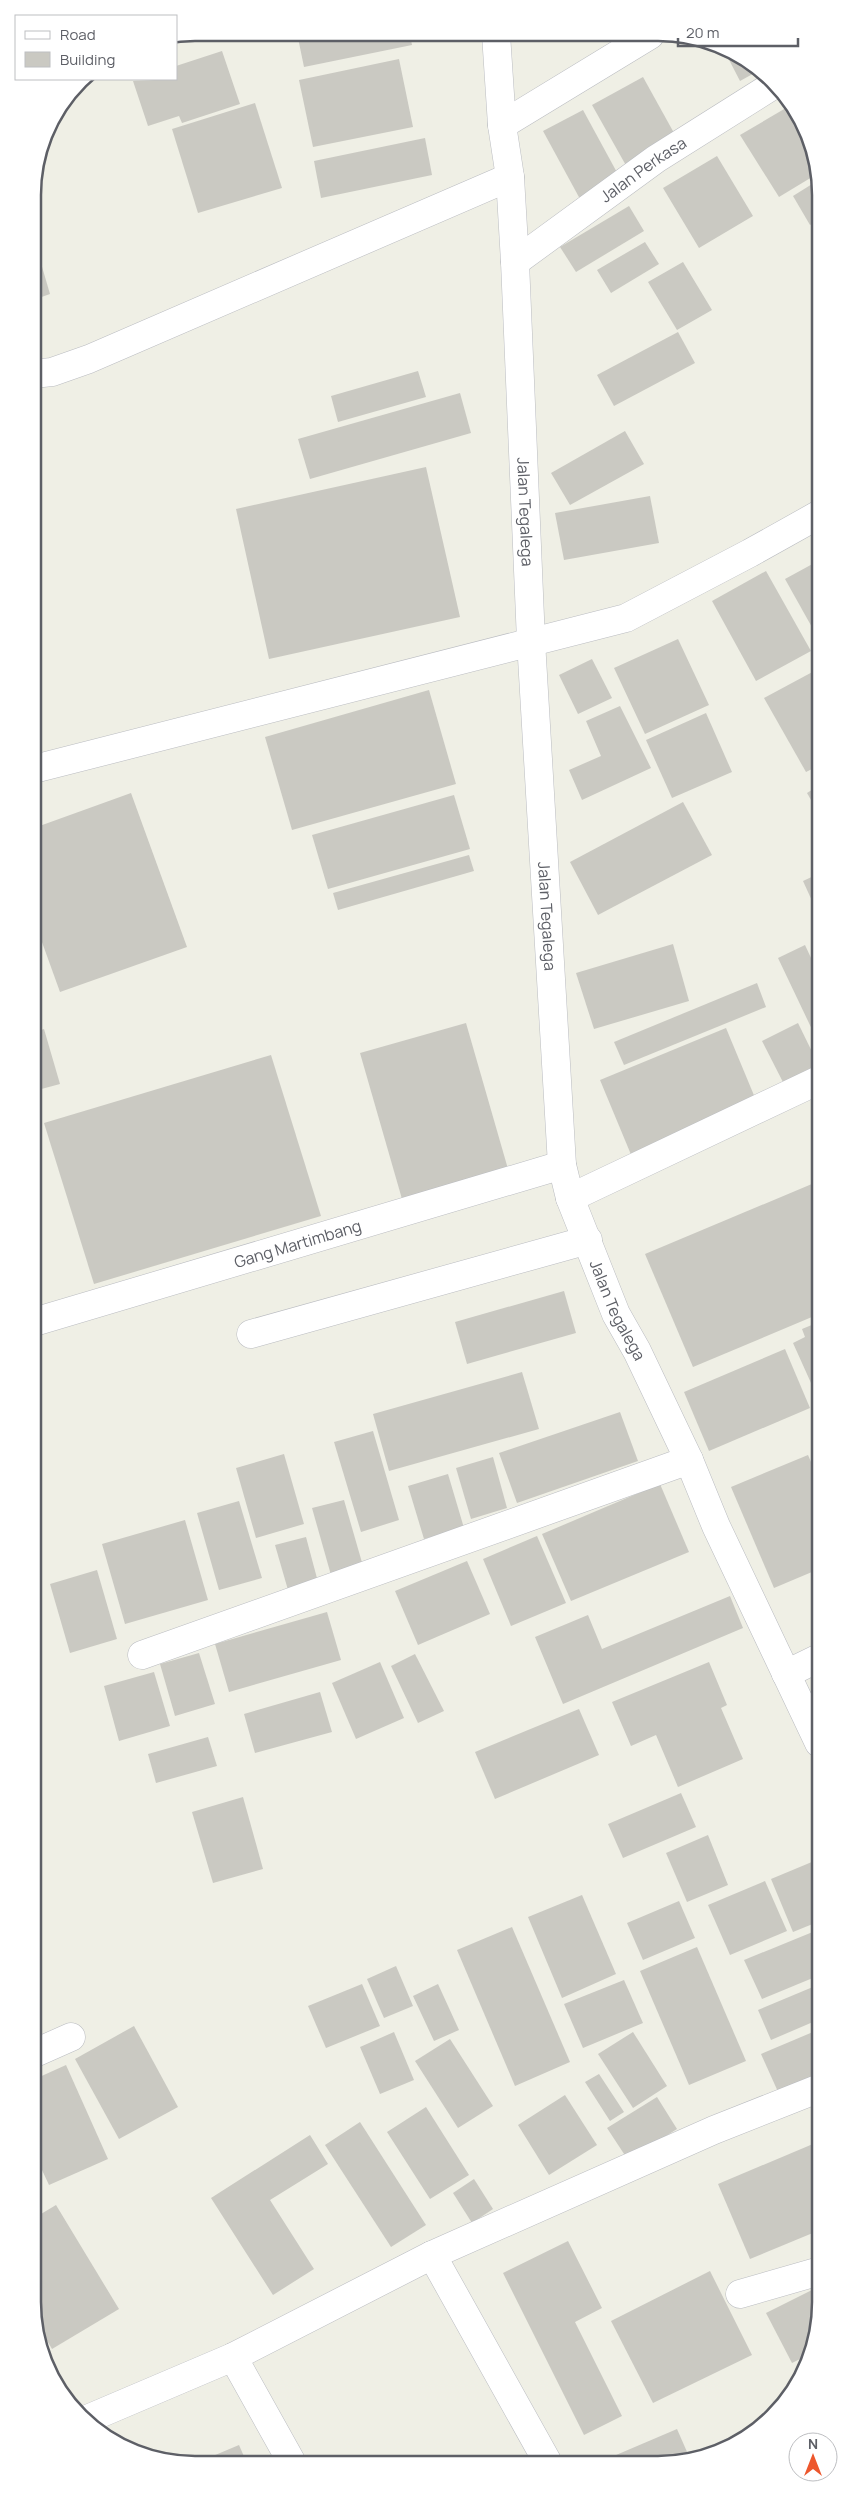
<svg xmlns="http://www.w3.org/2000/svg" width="853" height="2497" font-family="Manrope,sans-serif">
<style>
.building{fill:#cac9c2}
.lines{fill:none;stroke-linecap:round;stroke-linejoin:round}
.minor-casing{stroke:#babcc1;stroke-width:29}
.minor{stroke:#fff;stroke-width:28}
.labels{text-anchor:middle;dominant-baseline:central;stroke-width:4;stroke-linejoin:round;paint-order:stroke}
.street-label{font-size:16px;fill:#5d5f66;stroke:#fff}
.rim{fill:none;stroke:#5d5f66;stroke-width:2.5}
</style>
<rect width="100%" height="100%" fill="#efefe5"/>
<!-- building -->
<g class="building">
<polygon points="297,33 410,34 412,45 304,67"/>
<polygon points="723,48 739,54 760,70 740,81"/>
<polygon points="222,51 240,104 182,123 179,116 148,126 133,81 176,79 176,66"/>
<polygon points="399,59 413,127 313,147 299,80"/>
<polygon points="643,77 679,142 628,169 592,105"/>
<polygon points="255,103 282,188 198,213 172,129"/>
<polygon points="791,105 804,123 817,163 817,174 779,197 740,135"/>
<polygon points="583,110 620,178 580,199 543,131"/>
<polygon points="425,138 432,175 321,198 314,161"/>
<polygon points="717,156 753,216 699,248 663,188"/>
<polygon points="817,181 817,221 810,225 793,196"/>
<polygon points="629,206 644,231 576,272 560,247"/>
<polygon points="645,242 659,264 611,293 597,270"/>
<polygon points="38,253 50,294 33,300 33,255"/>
<polygon points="683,262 712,310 677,330 648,282"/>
<polygon points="678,332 695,363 614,406 597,375"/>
<polygon points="418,371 426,397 338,422 331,396"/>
<polygon points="460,393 471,433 310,479 298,439"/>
<polygon points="625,431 644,464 570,505 551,473"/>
<polygon points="426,467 460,617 269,659 236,509"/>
<polygon points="650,496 659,543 564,560 555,513"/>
<polygon points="818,561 818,638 785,579"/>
<polygon points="766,571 811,651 756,681 712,601"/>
<polygon points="678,639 709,705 645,734 614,668"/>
<polygon points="592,659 612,698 578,714 559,675"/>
<polygon points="818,669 818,766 806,772 764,698"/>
<polygon points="429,690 456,784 292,830 265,737"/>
<polygon points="620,706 651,768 582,800 569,770 601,756 586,721"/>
<polygon points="706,713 732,772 672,798 646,740"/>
<polygon points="818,786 818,812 807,793"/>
<polygon points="131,793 187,947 60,992 34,920 34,828"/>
<polygon points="454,795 470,849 328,889 312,835"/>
<polygon points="683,802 712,855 598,915 570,862"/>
<polygon points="469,855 474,871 338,910 333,893"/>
<polygon points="818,874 818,914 803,881"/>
<polygon points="673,944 689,1001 594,1029 576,973"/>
<polygon points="805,945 818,973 818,1042 778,958"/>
<polygon points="757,983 766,1007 624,1065 614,1042"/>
<polygon points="466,1023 508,1169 402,1199 360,1053"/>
<polygon points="798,1023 819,1066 819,1072 786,1088 762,1041"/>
<polygon points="726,1028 758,1105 632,1157 600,1080"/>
<polygon points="44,1029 60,1084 34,1091 34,1032"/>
<polygon points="271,1055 321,1216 94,1284 44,1123"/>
<polygon points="819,1181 819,1314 693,1367 645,1254"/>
<polygon points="564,1291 576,1333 467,1364 455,1322"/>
<polygon points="819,1322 819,1379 811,1383 793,1343 805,1337 802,1329"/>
<polygon points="785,1349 810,1408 709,1451 684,1392"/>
<polygon points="522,1372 539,1429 389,1471 373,1414"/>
<polygon points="620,1412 638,1461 517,1503 499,1453"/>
<polygon points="373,1431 399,1520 361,1532 334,1442"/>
<polygon points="284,1454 304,1524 256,1538 236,1468"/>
<polygon points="808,1455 819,1480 819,1569 774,1588 731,1487"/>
<polygon points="493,1457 507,1508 471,1519 456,1468"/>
<polygon points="448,1474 464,1528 424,1539 408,1486"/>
<polygon points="660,1484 689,1552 571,1601 542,1534"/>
<polygon points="344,1500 363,1566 331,1575 312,1508"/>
<polygon points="239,1501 262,1578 219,1590 197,1513"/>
<polygon points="185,1520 208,1600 125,1624 102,1544"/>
<polygon points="537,1536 566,1603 511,1626 483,1559"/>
<polygon points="306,1537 318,1582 288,1590 275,1545"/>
<polygon points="467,1561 490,1614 418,1645 395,1591"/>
<polygon points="97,1570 117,1639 70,1653 50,1584"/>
<polygon points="730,1596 743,1628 563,1704 535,1637 588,1615 602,1649"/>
<polygon points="327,1612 341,1660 229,1692 215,1644"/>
<polygon points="199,1653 215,1704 175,1716 160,1664"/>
<polygon points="415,1654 444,1711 418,1723 391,1666"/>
<polygon points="380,1662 404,1718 356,1739 332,1683"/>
<polygon points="709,1662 727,1705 721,1708 743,1759 678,1787 656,1735 631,1746 612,1702"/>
<polygon points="154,1672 170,1726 119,1741 104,1686"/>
<polygon points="320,1692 332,1732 255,1753 244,1714"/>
<polygon points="579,1709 599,1755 495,1799 475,1752"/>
<polygon points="208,1737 217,1766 156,1783 148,1754"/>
<polygon points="681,1793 696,1827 623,1858 608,1824"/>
<polygon points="243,1797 263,1869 213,1883 192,1812"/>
<polygon points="708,1835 728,1885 687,1902 666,1853"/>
<polygon points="819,1859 820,1921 793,1932 771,1879"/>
<polygon points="765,1881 787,1931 730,1955 708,1905"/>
<polygon points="582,1895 616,1974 562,1998 528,1917"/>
<polygon points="679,1901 695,1938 643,1960 627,1923"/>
<polygon points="512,1927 570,2062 515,2086 457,1950"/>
<polygon points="820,1929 820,1975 762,1999 744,1960"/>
<polygon points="697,1947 746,2061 689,2085 640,1971"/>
<polygon points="396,1966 413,2006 384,2018 367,1979"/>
<polygon points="624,1980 643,2023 583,2048 564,2004"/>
<polygon points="362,1984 380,2026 326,2048 308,2006"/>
<polygon points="438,1984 459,2030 434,2041 413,1996"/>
<polygon points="820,1984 820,2019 771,2040 758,2010"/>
<polygon points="134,2026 178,2107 119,2139 75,2059"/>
<polygon points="820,2029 820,2077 779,2094 761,2054"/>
<polygon points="394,2032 414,2080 380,2094 360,2047"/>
<polygon points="633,2032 667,2086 633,2108 598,2054"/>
<polygon points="450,2039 493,2106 458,2128 415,2061"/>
<polygon points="66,2065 108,2159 49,2185 35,2155 35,2079"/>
<polygon points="599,2074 624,2112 610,2121 585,2082"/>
<polygon points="565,2095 597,2145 549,2175 518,2125"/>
<polygon points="657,2097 677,2129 628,2160 607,2128"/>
<polygon points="426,2107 469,2175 430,2199 387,2132"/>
<polygon points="360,2122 426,2225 391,2247 325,2145"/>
<polygon points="310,2135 328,2164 270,2200 314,2269 273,2295 211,2198"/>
<polygon points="820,2141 820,2230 750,2259 718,2184"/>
<polygon points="474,2179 493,2209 472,2223 453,2193"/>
<polygon points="56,2205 119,2309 52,2349 36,2322 36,2217"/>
<polygon points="568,2241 602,2308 575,2322 622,2416 584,2435 503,2273"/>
<polygon points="710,2271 752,2355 653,2403 611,2321"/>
<polygon points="820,2286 820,2312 810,2354 792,2363 766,2313"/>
<polygon points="677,2429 691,2461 602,2461"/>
<polygon points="239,2445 246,2461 201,2461"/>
</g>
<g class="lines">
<!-- minor casing -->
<g class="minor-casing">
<g id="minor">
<path id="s1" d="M496,34L502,125L510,177L515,262L531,641L562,1165L570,1198L616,1314L637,1351L689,1460L716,1526L819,1743"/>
<polyline points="502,125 650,35"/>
<path id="s2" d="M515,262L656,159L775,84"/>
<polyline points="33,374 52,372 89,359 510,177"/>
<polyline points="34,769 626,618 750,553 818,515"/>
<polyline points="570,1198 819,1080"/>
<path id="s3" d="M34,1322L562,1165"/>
<polyline points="251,1334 588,1240"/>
<polyline points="142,1655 689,1460"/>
<polyline points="786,1674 819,1658"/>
<polyline points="35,2053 71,2037"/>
<polyline points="432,2255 547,2461"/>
<polyline points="740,2294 820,2271"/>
<polyline points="233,2357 291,2461"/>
<polyline points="85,2420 233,2357 432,2255 714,2130 820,2088"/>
</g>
</g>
<!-- minor -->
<use href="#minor" class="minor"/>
</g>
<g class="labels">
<!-- street labels -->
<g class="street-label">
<text stroke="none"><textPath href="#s2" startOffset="158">Jalan Perkasa</textPath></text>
<text stroke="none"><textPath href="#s1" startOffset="479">Jalan Tegalega</textPath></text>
<text stroke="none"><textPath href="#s1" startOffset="884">Jalan Tegalega</textPath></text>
<text stroke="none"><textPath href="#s3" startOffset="275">Gang Martimbang</textPath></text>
<text stroke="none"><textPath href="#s1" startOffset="1289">Jalan Tegalega</textPath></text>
</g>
</g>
<!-- crop -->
<path d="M0 0H853V2497H0ZM195 41H658A154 154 0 0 1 812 195V2302A154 154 0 0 1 658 2456H195A154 154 0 0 1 41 2302V195A154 154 0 0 1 195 41Z" fill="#fff" fill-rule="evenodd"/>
<path class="rim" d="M195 41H658A154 154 0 0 1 812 195V2302A154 154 0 0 1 658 2456H195A154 154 0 0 1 41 2302V195A154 154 0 0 1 195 41Z"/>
<!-- legend -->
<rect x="15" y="15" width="162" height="65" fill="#ffffff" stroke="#bebfc2"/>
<rect x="25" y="31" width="25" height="8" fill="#ffffff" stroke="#bebfc2"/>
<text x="60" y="40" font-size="15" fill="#5d5f66">Road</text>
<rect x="25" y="52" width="25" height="15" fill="#cac9c2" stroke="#bebfc2"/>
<text x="60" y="65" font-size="15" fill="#5d5f66">Building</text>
<!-- north arrow -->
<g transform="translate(813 2457)"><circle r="24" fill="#ffffff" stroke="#bebfc2"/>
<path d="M0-4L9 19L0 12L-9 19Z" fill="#ed572d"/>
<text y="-8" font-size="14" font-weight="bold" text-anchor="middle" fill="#5d5f66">N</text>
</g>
<!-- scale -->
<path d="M678 38v8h120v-8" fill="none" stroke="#5d5f66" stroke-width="2.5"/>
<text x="686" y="38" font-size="15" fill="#5d5f66" stroke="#ffffff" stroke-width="4" paint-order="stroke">20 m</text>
</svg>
